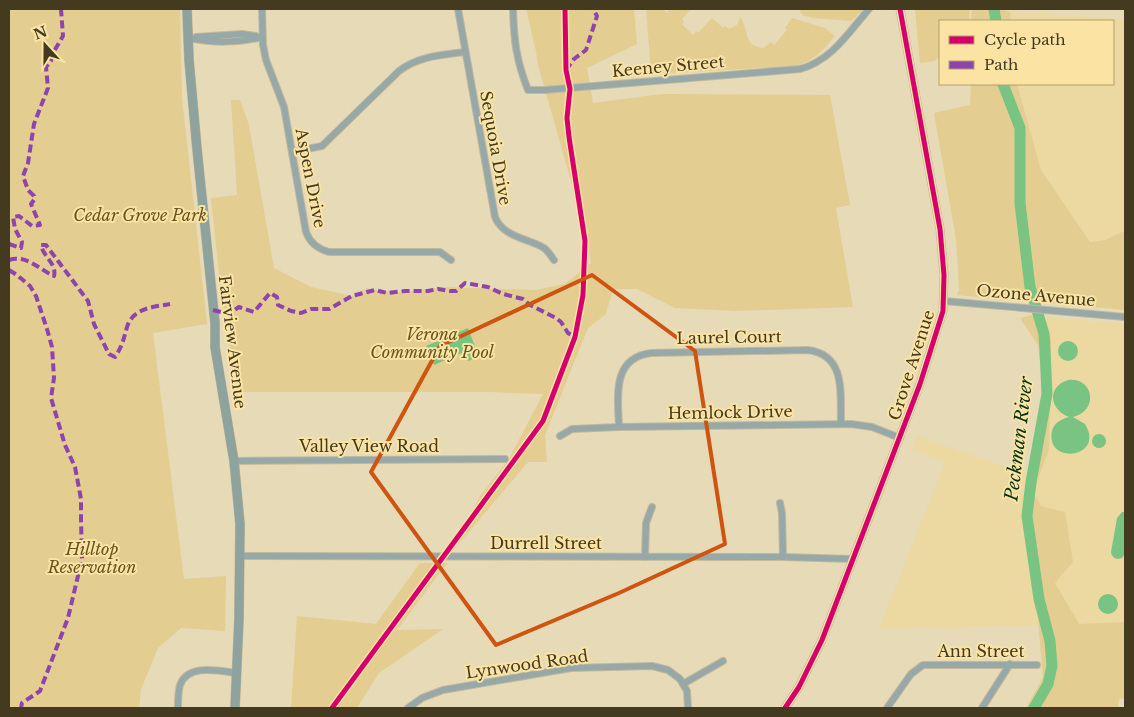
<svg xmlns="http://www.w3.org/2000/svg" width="1134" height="717" font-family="'Libre Baskerville',serif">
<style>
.built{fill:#ecd8a1}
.green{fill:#e3cd90}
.water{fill:#79c482}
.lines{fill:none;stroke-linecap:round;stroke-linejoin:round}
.river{stroke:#79c482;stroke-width:11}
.minor-casing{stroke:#c2b89c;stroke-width:8}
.tertiary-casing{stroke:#c2b89c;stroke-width:9}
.secondary-casing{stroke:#c2b89c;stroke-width:10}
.minor{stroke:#96a8a7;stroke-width:6}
.tertiary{stroke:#96a8a7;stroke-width:8}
.secondary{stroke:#8ea39d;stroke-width:9}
.quiet{stroke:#8e44ad;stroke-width:4;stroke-dasharray:8 4;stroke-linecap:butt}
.cycleway-casing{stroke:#fae3a3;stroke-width:8}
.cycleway{stroke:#d6006c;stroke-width:5}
.marked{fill:none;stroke:#cf540f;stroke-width:4;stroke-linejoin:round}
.labels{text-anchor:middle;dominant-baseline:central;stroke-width:4;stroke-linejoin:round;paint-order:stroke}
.street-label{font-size:16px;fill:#433a20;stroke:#fae3a3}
.park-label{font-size:16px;font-style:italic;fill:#665521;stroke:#fae3a3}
.water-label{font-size:18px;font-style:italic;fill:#033314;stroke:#fae3a3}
</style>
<rect width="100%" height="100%" fill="#e6dab7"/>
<!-- built -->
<g class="built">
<polygon points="1010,12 1125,19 1125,231 1105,240 1090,242 1041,170 1017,84 1113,84 1113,21 1011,21"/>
<polygon points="1042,317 1125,324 1125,622 1079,624 1055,583 1041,506 1033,493 1049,449"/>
<polygon points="917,436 1029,475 1040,615 1039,625 879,629 945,463 912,448"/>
</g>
<!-- green -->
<g class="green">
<polygon points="9,9 180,9 182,98 207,324 153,333 184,579 226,576 225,631 181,628 158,648 141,689 139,708 9,708"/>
<polygon points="526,9 634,9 637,44 587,68 593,103 662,94 830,95 850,205 836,208 853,307 737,311 675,308 637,289 613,289 606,314 588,328 545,435 547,462 528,462 451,553 479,498 509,459 543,394 490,392 237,392 220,282 211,198 237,195 231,100 240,100 249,125 274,268 311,287 352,296 367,288 394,293 443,287 535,290 565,284 591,263 585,230 538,65 536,51"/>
<path d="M646,9H663L667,13L670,9L672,11L674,9H691L682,19L684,22L682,24L693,35L696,31L698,33L712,18L723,28L725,26L729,29L737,25L740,17C750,29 742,47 764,48L771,42L774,45L787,30L785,28L792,18L825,28L835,36C822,51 815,60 796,66L654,74L651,71Z"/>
<polygon points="801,9 864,9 851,21 813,18 802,15 800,11"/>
<polygon points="915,9 970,9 969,21 940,21 940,57 934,61 920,63"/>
<polygon points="972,9 999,9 1010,12 1011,21 971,21"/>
<polygon points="971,84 1017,84 1041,170 1090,242 1105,240 1125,231 1125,310 957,295 959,290 956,239 934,113 970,105"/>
<polygon points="1041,313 1051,338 1049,449 1033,493 1041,506 1065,512 1073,562 1055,583 1079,624 1125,622 1125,698 1119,699 1118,708 1026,708 1043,677 1038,621 1039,611 1023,511 1028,471 1043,391 1038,345 1020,318"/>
<polygon points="420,563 447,563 397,630 443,629 379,673 357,708 291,708 297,616 376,624"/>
</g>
<!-- water -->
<g class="water">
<polygon points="468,328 479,357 468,361 464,352 434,365 426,346"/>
<circle cx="1068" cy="351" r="10"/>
<path d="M1068,380C1094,377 1099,411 1073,417L1085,424C1106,458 1045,466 1052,431C1054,423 1061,419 1069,417C1050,410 1046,387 1068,380Z"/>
<circle cx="1099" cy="441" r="7"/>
<path d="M1122,512H1125V554L1122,558C1116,560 1112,558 1111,552L1117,518Z"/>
<circle cx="1108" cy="604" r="10"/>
</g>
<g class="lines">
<!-- river -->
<g class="river">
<polyline points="994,9 996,21"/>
<polyline points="1003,84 1020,128 1020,203 1030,287 1044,334 1045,350 1047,394 1031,482 1027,516 1039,599 1050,641 1052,666 1048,684 1034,708"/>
</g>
<!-- minor casing -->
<g class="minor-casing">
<g id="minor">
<path d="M262,9L263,45L266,60L284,107L306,232C310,243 318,249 329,252H440L451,260"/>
<path d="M458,9L495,217C503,237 527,238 544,248C548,251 551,256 554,260"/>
<path d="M513,9C514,40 516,60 528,90H545L800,69C831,61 849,32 869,9"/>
<polyline points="196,37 242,34 256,36"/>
<path d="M188,38C215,43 235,43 262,37"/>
<path d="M292,152L322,146L399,71C418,56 442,55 465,52"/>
<polyline points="944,301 1125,317"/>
<path d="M619,427C618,398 611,358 651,353L808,350C847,355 840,395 841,424"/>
<polyline points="560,436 572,429 619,427 851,424 872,427 900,438"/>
<polyline points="234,461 505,459"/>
<polyline points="780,503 782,513 783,557"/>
<polyline points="240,556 783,557 853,559"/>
<polyline points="645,557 646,523 652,507"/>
<polyline points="683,684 723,661"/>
<path d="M178,708C178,701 178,692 180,685C188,663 219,671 237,673"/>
<polyline points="408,708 422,698 443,690 571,668 652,666 668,670 680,679 687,691 688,708"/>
<polyline points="887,708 911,674 923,665 1037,665"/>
<polyline points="982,708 1010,664"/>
</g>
</g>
<!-- tertiary casing -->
<g class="tertiary-casing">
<polyline id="tertiary" points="785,708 799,687 822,640 920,384 943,311 944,275 940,229 900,9"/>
</g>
<!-- secondary casing -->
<g class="secondary-casing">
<polyline id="secondary" points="187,9 189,60 197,149 215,323 215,347 234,461 240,524 239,618 235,708"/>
</g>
<!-- minor -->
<use href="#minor" class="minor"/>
<!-- tertiary -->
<use href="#tertiary" class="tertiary"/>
<!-- secondary -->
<use href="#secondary" class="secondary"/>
<!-- quiet -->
<g class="quiet">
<polyline points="566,70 574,59 586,50 597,16 593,9"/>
<polyline points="9,244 21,248 22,242 15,229 13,217 19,216 32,226 40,225 31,204 34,200 34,196 28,190 23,176 28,163 34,124 48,88 46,67 51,61 53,53 63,36 61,9"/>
<path d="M9,260C26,254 40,270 54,276C57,264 43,256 41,245H46L88,301L94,324L109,354L115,357C122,347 124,338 127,327C133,308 153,307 170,304"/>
<polyline points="9,270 17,275 30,286 36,296 47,329 52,347 54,378 51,398 65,445 75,467 81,499 81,519 82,559 68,618 40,691 22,703 21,708"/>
<polyline points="213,310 229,314 239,307 254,312 270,293 277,297 278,305 291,311 301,313 311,309 329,309 352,296 375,290 387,293 405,291 428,291 438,289 450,291 456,291 465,283 488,287 503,294 523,299 530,305 556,318 561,322 568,333 575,337"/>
</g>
<!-- cycleway casing -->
<g class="cycleway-casing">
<g id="cycleway">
<polyline points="332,708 543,421 575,337 583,295 585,241 569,137 567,118 570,89 566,70 565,9"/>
<polyline points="785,708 799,687 822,640 920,384 943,311 944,275 940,229 900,9"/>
</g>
</g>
<!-- cycleway -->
<use href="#cycleway" class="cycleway"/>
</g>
<!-- marked area -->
<path class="marked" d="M592,275L695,351L725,544L619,593L496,645L371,472L440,346Z"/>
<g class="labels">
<!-- street labels -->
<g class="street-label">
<text transform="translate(668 66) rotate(-5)">Keeney Street</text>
<text transform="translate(496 148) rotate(80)">Sequoia Drive</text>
<text transform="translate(311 178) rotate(79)">Aspen Drive</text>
<text transform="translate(1036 295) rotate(5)">Ozone Avenue</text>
<text transform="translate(729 337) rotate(-1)">Laurel Court</text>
<text transform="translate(233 342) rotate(83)">Fairview Avenue</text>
<text transform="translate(911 365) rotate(-72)">Grove Avenue</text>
<text transform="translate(730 412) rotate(-1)">Hemlock Drive</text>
<text x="369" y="446">Valley View Road</text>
<text x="546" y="543">Durrell Street</text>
<text x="981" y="651">Ann Street</text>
<text transform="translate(527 664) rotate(-8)">Lynwood Road</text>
</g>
<!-- park labels -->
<g class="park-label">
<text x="140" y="215">Cedar Grove Park</text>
<text x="432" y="334">Verona<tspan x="432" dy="18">Community Pool</tspan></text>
<text x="92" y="549">Hilltop<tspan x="92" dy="18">Reservation</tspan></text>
</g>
<!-- water labels -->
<g class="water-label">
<text transform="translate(1019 439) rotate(-83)">Peckman River</text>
</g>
</g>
<!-- border -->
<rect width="1134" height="717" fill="none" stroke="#433a20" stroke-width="20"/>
<!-- legend -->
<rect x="939" y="20" width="175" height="65" fill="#fae3a3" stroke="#b19f6f"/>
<rect x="949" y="36" width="25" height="8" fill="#d6006c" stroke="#b19f6f"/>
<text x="984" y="45" font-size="15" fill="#433a20">Cycle path</text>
<rect x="949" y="61" width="25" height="8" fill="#8e44ad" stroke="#b19f6f"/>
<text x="984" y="70" font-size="15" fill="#433a20">Path</text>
<!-- north arrow -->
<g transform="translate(45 45) rotate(339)" stroke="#fae3a3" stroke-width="4" paint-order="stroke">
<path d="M0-4L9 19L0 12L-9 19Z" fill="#433a20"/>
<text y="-8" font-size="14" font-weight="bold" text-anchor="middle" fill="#433a20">N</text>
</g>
</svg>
